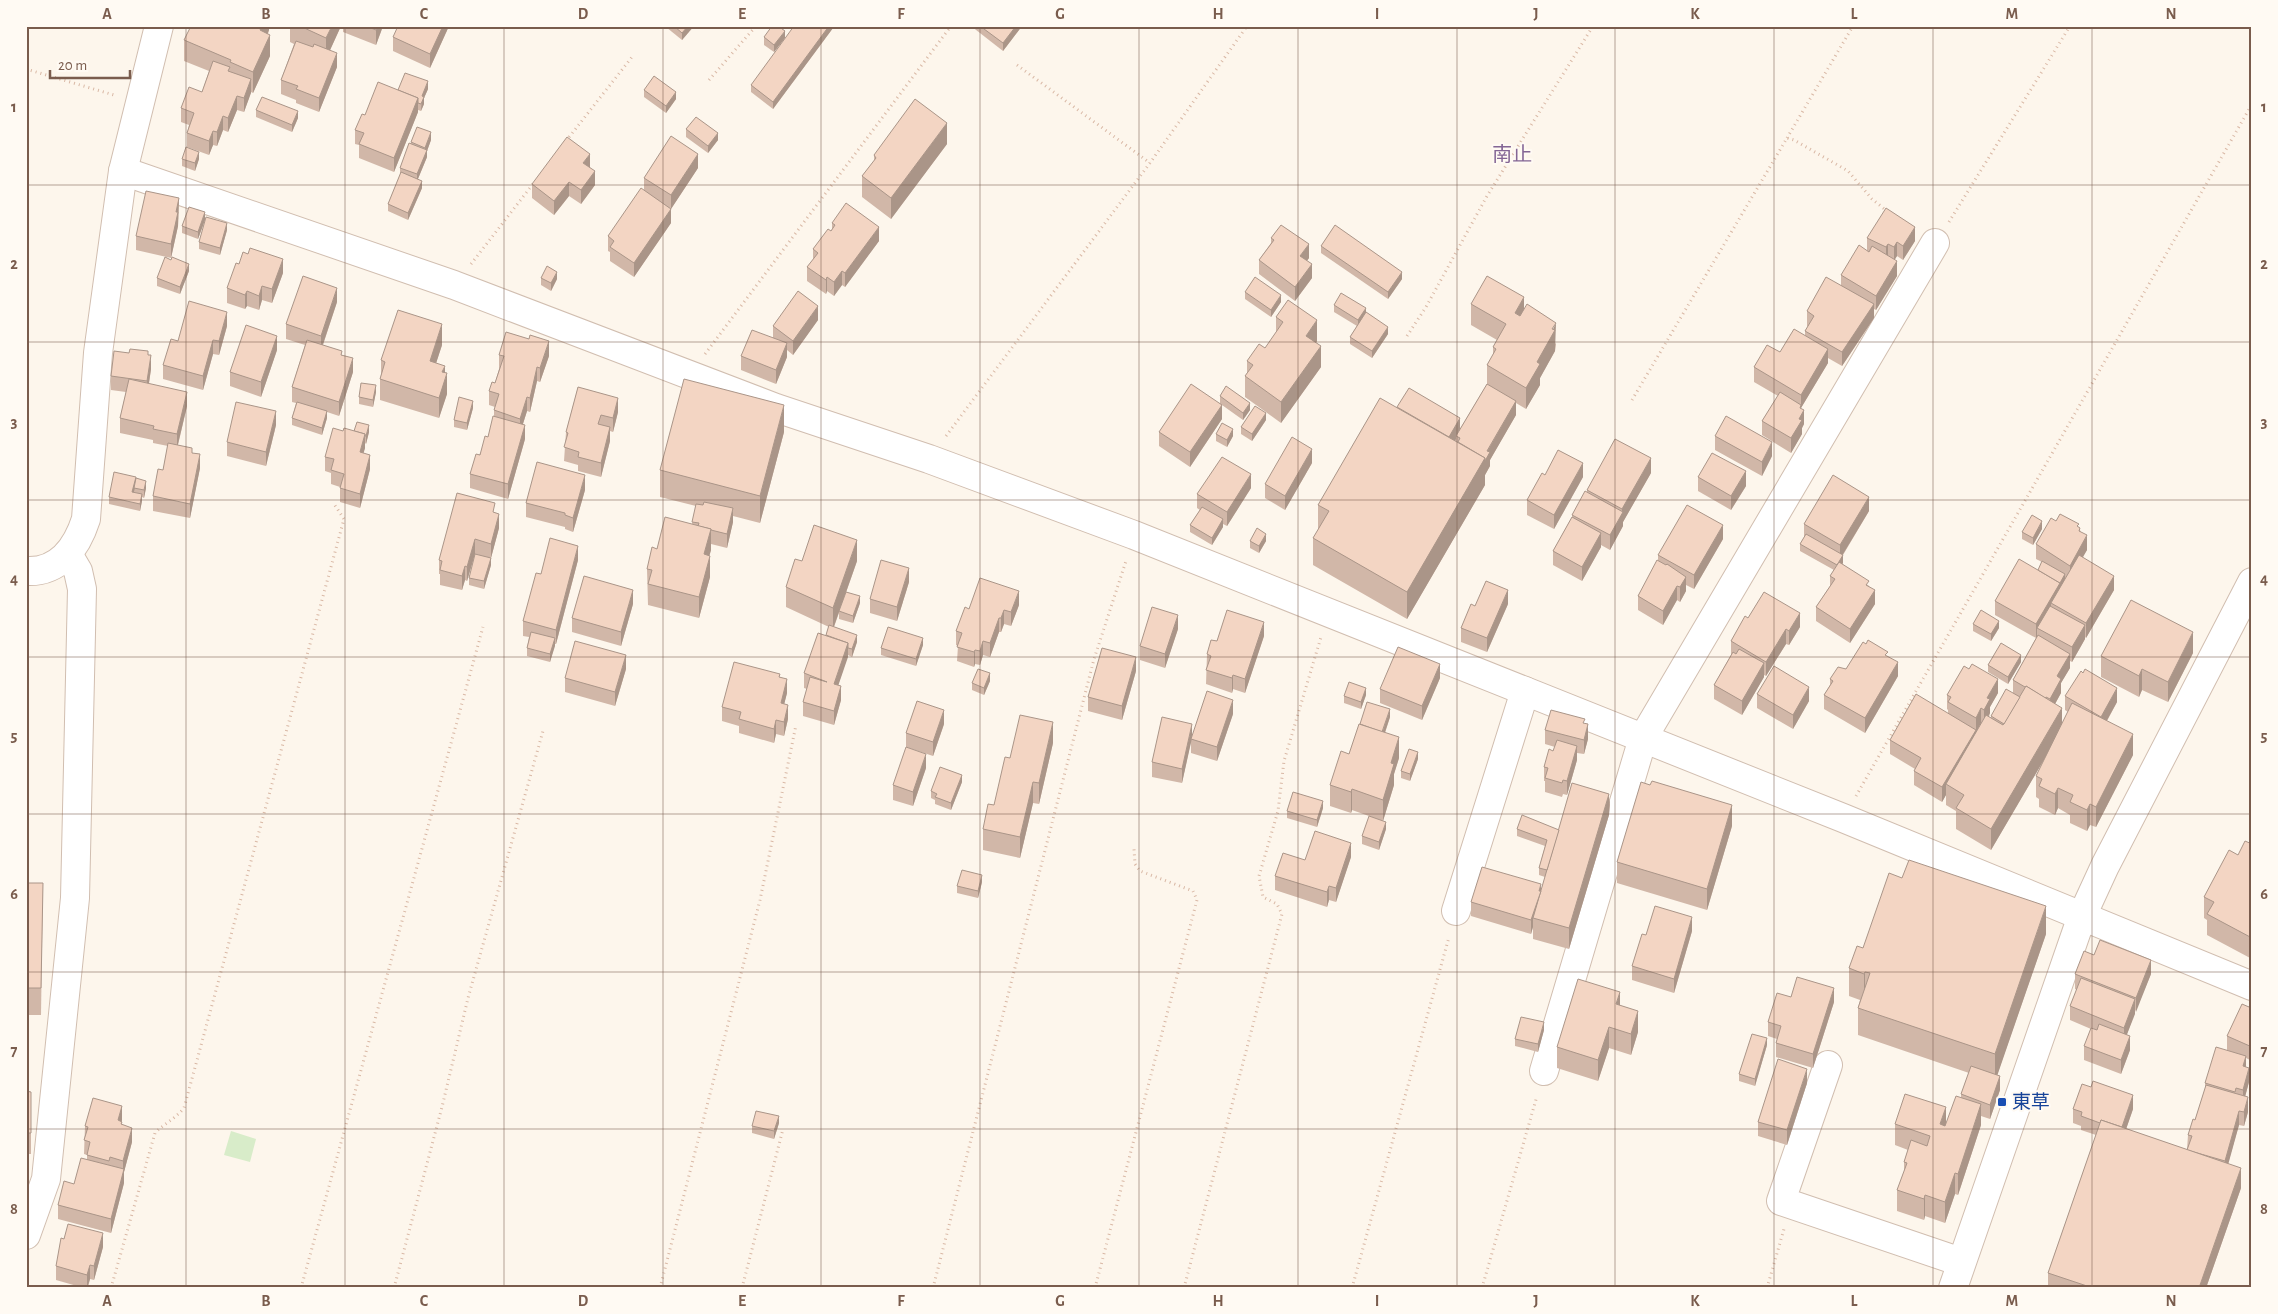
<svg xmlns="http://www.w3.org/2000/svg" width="2278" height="1314" font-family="'Alegreya Sans','Noto Sans JP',sans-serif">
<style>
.green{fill:#d8ecc9}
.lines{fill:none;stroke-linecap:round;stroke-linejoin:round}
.minor-casing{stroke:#d1beb0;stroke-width:30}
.path{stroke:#d9b8a5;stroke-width:3;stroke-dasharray:1 4;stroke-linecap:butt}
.minor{stroke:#fff;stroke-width:28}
.wall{fill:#d1b7a8}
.shaded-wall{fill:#aa9588}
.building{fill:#f3d5c3;stroke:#aa9588}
.grid{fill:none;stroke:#7a5c4d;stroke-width:1;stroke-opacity:0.55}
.transit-dot{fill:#1a4fb4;stroke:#fffaf3;stroke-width:2}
.labels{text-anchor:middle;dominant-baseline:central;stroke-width:4;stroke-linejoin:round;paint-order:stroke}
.transit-label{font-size:19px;fill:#164399;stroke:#fffaf3;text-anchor:start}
.neighbourhood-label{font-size:20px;fill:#846695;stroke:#fffaf3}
.neatline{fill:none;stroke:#7a5c4d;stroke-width:2}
.grid-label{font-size:16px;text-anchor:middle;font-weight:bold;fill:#7a5c4d}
</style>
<rect width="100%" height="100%" fill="#fdf6ec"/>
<!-- green -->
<polygon class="green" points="231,1131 256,1139 250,1162 224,1155"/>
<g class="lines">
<!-- minor casing -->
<g class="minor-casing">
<g id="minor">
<polyline points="123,171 454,285 776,408 929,459 1134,535 1843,818 2252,986"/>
<path d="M26,571C59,573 77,547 86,519L98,353L123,171L159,26"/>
<polyline points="1456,911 1525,691"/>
<polyline points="1828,1065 1781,1201 1961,1262"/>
<polyline points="1544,1071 1643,738 1935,243"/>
<polyline points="26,1235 46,1179 75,898 82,589 78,571 68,554"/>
<polyline points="1953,1288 2082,916 2105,866 2252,582"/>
</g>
</g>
<!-- path -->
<g class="path">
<polyline points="1017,65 1150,163"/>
<polyline points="26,69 114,95"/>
<polyline points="709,80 756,26"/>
<polyline points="1787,138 1853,26"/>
<polyline points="566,141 632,57"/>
<polyline points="1949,222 2070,26"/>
<polyline points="471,264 533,184"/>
<polyline points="1407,336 1426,307 1487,196 1593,26"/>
<polyline points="705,354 951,26"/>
<polyline points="1632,400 1787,138 1794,140 1848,171 1872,199 1887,211"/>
<polyline points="946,436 1150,163 1247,26"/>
<polyline points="1856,796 2252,104"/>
<path d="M111,1288L155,1133C165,1123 175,1119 184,1108L344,519L334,504"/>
<polyline points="301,1288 483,627"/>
<polyline points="394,1288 442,1107 468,998 543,731"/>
<polyline points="660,1288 760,900 796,725"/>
<polyline points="742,1288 783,1129"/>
<polyline points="933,1288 1094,659 1126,561"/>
<polyline points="1095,1288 1197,900 1193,891 1140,871 1135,864 1134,849"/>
<polyline points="1184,1288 1282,914 1277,904 1263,897 1259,876 1278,811 1284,761 1321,637"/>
<polyline points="1352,1288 1449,937"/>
<polyline points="1482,1288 1537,1096"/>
<polyline points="1767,1288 1784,1229"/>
</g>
<!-- minor -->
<use href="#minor" class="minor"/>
</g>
<!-- wall -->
<g class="wall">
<polygon points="269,26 269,30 268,34 270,56 253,93 251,92 244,112 237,110 228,132 223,130 217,146 213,145 209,155 187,147 187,133 189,125 181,122 181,108 202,92 209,71 184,61 184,40"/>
<polygon points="290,26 341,26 330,50 337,67 319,112 296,103 296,100 281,94 281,80 294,44 290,42"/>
<polygon points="343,26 383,26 376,45 343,32"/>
<polygon points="449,26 430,68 393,51 393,37"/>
<polygon points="666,26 694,26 682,40 666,27"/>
<polygon points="833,26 833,28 773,109 751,92 751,85"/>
<polygon points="971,26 1022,26 1003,51"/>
<polygon points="764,37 785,38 774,52 764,45"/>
<polygon points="428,89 424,98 424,104 421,111 418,110 418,112 394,172 359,158 359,145 355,144 355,130 365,115 398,90"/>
<polygon points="644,90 676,99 666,113 644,97"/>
<polygon points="256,110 298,118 292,132 256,117"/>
<polygon points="686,129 718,140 708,153 686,137"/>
<polygon points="431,140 427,151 427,157 418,179 422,188 408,220 388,211 388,204 400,175 400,168 411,142"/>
<polygon points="947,144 891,219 862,197 862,176 874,161 874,155"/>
<polygon points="182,159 199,159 195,171 182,166"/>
<polygon points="590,167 595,185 581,204 569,196 554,215 532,198 532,184"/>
<polygon points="698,168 671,209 671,223 634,277 610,261 610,252 608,251 608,236 644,191 644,178"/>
<polygon points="179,198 178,226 171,258 136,250 136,236"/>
<polygon points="205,220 198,239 182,233 182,226"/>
<polygon points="832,223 879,241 845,287 842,285 834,296 827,291 826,294 807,281 807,267 813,260 813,249 831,231 832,229"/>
<polygon points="227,230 220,255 199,249 199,242"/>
<polygon points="1271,238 1309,258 1307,261 1312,278 1295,301 1259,274 1259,260 1271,243"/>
<polygon points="1867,238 1915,241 1903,260 1897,256 1894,260 1897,276 1876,310 1874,309 1874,318 1842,366 1828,358 1828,363 1801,408 1804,424 1802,428 1802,434 1791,453 1762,435 1762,421 1778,396 1754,382 1754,367 1780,352 1805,335 1805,331 1808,326 1807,326 1807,311 1841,285 1841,275 1867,251"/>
<polygon points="1321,246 1402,279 1388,299 1321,253"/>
<polygon points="239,264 283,273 272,303 262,300 259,310 247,306 245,309 227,303 227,288"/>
<polygon points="189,271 180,294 157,286 157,278"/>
<polygon points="541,278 557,279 551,291 541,285"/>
<polygon points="1245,292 1281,302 1271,317 1245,299"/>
<polygon points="337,302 323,345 342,355 353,372 339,416 327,412 327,418 322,435 292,425 292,418 296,403 292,402 292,387 305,345 286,339 286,324"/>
<polygon points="1471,304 1524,308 1556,344 1555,351 1540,378 1540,385 1526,409 1516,403 1516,415 1490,460 1490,466 1485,475 1485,485 1407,619 1313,565 1313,538 1318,530 1318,505 1397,407 1460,429 1487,384 1487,365 1493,355 1493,347 1497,340 1471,325"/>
<polygon points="1334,305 1366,313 1388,334 1372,358 1350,344 1350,337 1357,326 1334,312"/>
<polygon points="1276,317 1317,341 1316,343 1321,367 1281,423 1245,397 1245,376 1247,373 1247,361 1265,348 1276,333"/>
<polygon points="818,320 793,355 787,350 787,357 776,384 741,370 741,356 773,338 773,326"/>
<polygon points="227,326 219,355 213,354 203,390 163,379 163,365 178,341"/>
<polygon points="442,345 436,363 445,372 447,394 439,418 380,400 380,379 381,375 381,360"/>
<polygon points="277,350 261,397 230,386 230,372"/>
<polygon points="148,355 151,369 149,384 187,406 178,445 192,453 200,468 190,518 153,511 153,496 163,470 168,446 153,443 153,440 120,433 120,418 126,392 111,390 111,376"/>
<polygon points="499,355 549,356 540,382 537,381 530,412 527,411 523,424 525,439 508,499 470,488 470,474 488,437 494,417 494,410 495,407 489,405 489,391 495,383 499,369"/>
<polygon points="578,387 618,412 613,432 610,431 610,441 601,477 578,471 578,465 564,461 566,432"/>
<polygon points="376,392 373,407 359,404 359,397"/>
<polygon points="1220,396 1250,410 1243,420 1222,405 1222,419 1190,467 1159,446 1159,432 1220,403"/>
<polygon points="473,408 467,430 454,427 454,420"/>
<polygon points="1266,420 1252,441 1241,434 1241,427"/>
<polygon points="276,425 266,466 227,456 227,442"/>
<polygon points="343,431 369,432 366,444 365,443 365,448 363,453 370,469 360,508 340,502 340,487 331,484 331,473 325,471 325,457"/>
<polygon points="784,432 760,523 733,516 733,522 727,548 711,544 711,550 709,556 710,577 699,618 648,605 647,569 657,549 692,524 696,506 660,497 660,470"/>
<polygon points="1216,434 1233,436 1227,447 1216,441"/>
<polygon points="1715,436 1772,456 1762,476 1715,450"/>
<polygon points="1312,463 1285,510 1265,498 1265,484"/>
<polygon points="1651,473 1623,522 1623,526 1610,550 1601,545 1601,547 1582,581 1553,565 1553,551 1572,517 1572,515 1587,492 1587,490"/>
<polygon points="1545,475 1583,477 1554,529 1527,515 1527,500"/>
<polygon points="1698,477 1746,486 1731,510 1698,491"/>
<polygon points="136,482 146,488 144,498 142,497 142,501 140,511 109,504 109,497"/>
<polygon points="1251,488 1227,526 1223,524 1223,527 1212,545 1190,532 1190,525 1200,510 1197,508 1197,494"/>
<polygon points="585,490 573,532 565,529 565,527 526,517 526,503"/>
<polygon points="1869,511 1843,555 1843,563 1842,564 1869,586 1875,604 1850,643 1816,621 1816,607 1830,586 1830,576 1834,570 1800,551 1800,544 1804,538 1804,524"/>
<polygon points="495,512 499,528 491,558 491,565 484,589 469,585 469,578 479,555 475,554 467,581 465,580 462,590 440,585 440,574 439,574 439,560"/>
<polygon points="2056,521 2079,527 2087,550 2082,557 2114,590 2086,638 2085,637 2085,639 2072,662 2070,661 2070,668 2061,683 2061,693 2055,704 2062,724 2068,712 2065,710 2065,696 2117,702 2107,721 2133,755 2096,827 2090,825 2087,831 2070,823 2070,815 2058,808 2055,815 2039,807 2039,799 2036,797 2036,776 2046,756 1991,850 1956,829 1956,811 1946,805 1946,795 1942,802 1914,785 1914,771 1915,769 1890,754 1890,740 1948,714 1948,710 1947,709 1947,695 1998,693 1990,707 1990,713 1989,717 1991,718 1991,716 2013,693 2013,680 2036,638 1995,615 1995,601 2038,570 2042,562 2036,559 2036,544"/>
<polygon points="2042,529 2033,545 2022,539 2022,532"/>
<polygon points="1723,539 1694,589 1686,585 1686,591 1680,602 1677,600 1663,625 1638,610 1638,596 1658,561 1658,555"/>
<polygon points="1250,541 1266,541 1259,553 1250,548"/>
<polygon points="578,560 556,644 555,644 550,662 527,656 527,648 529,637 523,636 523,621 541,574"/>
<polygon points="802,561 857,561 834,627 857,642 852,657 848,655 838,685 841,700 834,725 803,716 803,702 807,689 804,688 804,673 826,635 829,627 786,607 786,587"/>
<polygon points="909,582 897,621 870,613 870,599"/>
<polygon points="860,603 853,623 839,619 839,611"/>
<polygon points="633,604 621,646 572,632 572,618"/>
<polygon points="1508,604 1487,652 1461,642 1461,628"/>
<polygon points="1019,605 1011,626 1004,624 1001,632 999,632 990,657 983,655 980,665 975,664 974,667 957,661 958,646 956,645 956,631 969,609"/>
<polygon points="1748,618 1800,627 1789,645 1786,644 1766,676 1764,675 1764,677 1742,715 1714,699 1714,685 1731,655 1731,641"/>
<polygon points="1973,624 1999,628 1991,641 1973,631"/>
<polygon points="1178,629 1165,668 1140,660 1140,646"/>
<polygon points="1264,636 1245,693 1233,689 1232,693 1206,684 1207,654 1217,641"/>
<polygon points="1866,644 1888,657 1898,676 1865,733 1824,709 1824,695 1830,685 1830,679 1846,669"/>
<polygon points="923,645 916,666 881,655 881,648"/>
<polygon points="2193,653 2168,702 2142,690 2139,697 2101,677 2101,656"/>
<polygon points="2021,662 2008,684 1988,672 1988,665"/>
<polygon points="626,669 615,706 565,692 565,678"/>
<polygon points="1136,671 1122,720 1088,711 1088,697"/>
<polygon points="780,677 787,693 784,704 788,719 784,736 776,734 774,743 739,733 739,726 722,721 722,707"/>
<polygon points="1440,678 1422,720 1380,703 1380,689"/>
<polygon points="990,681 984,695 972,690 972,683"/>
<polygon points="1757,694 1809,701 1793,729 1757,708"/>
<polygon points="1366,695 1361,709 1344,703 1344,696"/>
<polygon points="1233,714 1217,761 1191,753 1191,741 1182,783 1152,777 1152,762 1192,737"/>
<polygon points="1390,717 1385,733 1399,758 1394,774 1394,785 1383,821 1352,810 1351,813 1330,806 1330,785 1349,754 1360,724"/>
<polygon points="944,724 933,756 906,747 906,733"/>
<polygon points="1585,724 1588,739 1584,754 1577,753 1577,760 1567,795 1563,794 1562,797 1545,792 1545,781 1544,781 1544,767 1553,751 1555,747 1545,744 1545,730"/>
<polygon points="1053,743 1039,804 1033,803 1020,858 983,850 983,829 994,805 1010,758"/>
<polygon points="1418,759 1410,781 1401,778 1401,771"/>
<polygon points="926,768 913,806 893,800 893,785"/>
<polygon points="962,782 951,810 935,804 935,800 931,798 931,791"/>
<polygon points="1609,798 1610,805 1609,815 1569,949 1533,939 1533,927 1531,934 1471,916 1471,902 1541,891 1545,877 1539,875 1539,868 1545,846 1517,836 1517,829 1559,830"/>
<polygon points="1323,808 1317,827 1287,818 1287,811"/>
<polygon points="1732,826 1707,910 1617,883 1617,862"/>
<polygon points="1386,829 1379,850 1362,844 1362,836"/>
<polygon points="2252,844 2252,959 2207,935 2207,920 2204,918 2204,897 2238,855"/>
<polygon points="1351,857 1336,902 1329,900 1327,907 1275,890 1275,876 1305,860"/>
<polygon points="982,882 978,898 957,893 957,886"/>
<polygon points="26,883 43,883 41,1015 26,1015"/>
<polygon points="1692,931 1674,993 1632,980 1632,966 1646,935"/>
<polygon points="2046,934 1997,1075 2000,1090 1990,1119 1981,1116 1981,1125 1958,1195 1955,1194 1945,1223 1925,1216 1924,1220 1897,1211 1897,1190 1904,1172 1904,1162 1908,1150 1895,1145 1895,1124 1946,1124 1961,1098 1961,1094 1969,1073 1858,1035 1858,1008 1860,1000 1849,996 1849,968 1863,948"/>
<polygon points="2094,955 2151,974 2135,1012 2127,1034 2130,1050 2121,1074 2084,1060 2084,1046 2091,1029 2070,1020 2070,1006 2077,990 2075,989 2075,974"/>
<polygon points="1791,997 1834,1002 1813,1068 1776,1057 1776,1043 1777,1039 1768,1036 1768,1022"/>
<polygon points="2252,1003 2252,1061 2246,1058 2246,1067 2249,1082 2245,1097 2248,1112 2244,1126 2239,1125 2228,1163 2241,1188 2206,1288 2048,1288 2048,1273 2096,1135 2081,1130 2081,1126 2073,1123 2073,1109 2133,1109 2126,1129 2187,1150 2188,1135 2195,1120 2205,1089 2205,1083 2227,1050 2227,1036"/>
<polygon points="1620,1006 1638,1032 1631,1055 1609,1048 1598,1081 1557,1068 1557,1047"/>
<polygon points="1544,1030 1538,1052 1515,1046 1515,1039"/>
<polygon points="1767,1045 1755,1086 1739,1081 1739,1074"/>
<polygon points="1807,1083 1787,1145 1758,1136 1758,1122"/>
<polygon points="26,1091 31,1092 31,1154 26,1154"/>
<polygon points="122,1106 122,1125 132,1142 124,1172 124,1183 111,1233 58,1219 58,1205 74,1184 87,1159 87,1155 84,1154 85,1126"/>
<polygon points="779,1123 774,1139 752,1133 752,1126"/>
<polygon points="103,1247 94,1280 90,1279 88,1288 84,1288 56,1280 56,1266"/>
</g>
<!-- shaded-wall -->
<g class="shaded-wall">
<polygon points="262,26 269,26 269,30 260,51 260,30"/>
<polygon points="332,26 341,26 326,59 326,38"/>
<polygon points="378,26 383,26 376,45 376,30"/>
<polygon points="443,26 449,26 430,68 430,54"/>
<polygon points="688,26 694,26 682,40 682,33"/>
<polygon points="829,26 833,26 833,28 773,109 773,102"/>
<polygon points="1016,26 1022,26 1003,51 1003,43"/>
<polygon points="785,31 785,38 774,52 774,45"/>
<polygon points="270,35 270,56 253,93 253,72"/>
<polygon points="337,53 337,67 319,112 319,98"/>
<polygon points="251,79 251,93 244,112 244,98"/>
<polygon points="428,81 428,89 424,98 424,104 421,111 422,96"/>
<polygon points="676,92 676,99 666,113 666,106"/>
<polygon points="237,96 237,110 228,132 228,118"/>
<polygon points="418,98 418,112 394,172 394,158"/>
<polygon points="298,111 298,118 292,132 292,125"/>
<polygon points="223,116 223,130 217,146 217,132"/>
<polygon points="947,123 947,144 891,219 891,198"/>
<polygon points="213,131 213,145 209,155 209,141"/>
<polygon points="431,132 431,140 427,151 427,157 417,181 417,174 425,154 425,148"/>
<polygon points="718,133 718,140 708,153 708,146"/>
<polygon points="199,152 199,159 195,171 195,163"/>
<polygon points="590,154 590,168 583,163"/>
<polygon points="698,154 698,168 671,209 671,223 634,277 634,263 671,209 671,195"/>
<polygon points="595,171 595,185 581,204 581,190"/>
<polygon points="422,181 422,188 408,220 408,213"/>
<polygon points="569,182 569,196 554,215 554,201"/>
<polygon points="179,198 178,226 171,258 171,244 176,212"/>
<polygon points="205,212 205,220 198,239 198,232"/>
<polygon points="227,223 227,230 220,255 220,248"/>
<polygon points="879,227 879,241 845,287 845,273"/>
<polygon points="1915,227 1915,241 1903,260 1903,246"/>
<polygon points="1897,242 1897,256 1894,261 1894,247"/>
<polygon points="1309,244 1309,258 1300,270 1300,256"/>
<polygon points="1888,244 1888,258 1886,262 1886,247"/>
<polygon points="283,259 283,273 272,303 272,289"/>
<polygon points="1897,261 1897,276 1876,310 1876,296"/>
<polygon points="189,264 189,271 180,294 180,287"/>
<polygon points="1312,264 1312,278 1295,301 1295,287"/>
<polygon points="842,271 842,285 834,296 834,282"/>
<polygon points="557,272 557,279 551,291 551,283"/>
<polygon points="1402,272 1402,279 1388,299 1388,292"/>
<polygon points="827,277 827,291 826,294 826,280"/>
<polygon points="262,286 262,300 259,310 259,296"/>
<polygon points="337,288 337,302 321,350 321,336"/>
<polygon points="247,291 247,306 245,309 245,295"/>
<polygon points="1281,295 1281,302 1271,317 1271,310"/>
<polygon points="1524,297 1524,318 1515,313"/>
<polygon points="1874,304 1874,318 1842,366 1842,352"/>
<polygon points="818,306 818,320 793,355 793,341"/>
<polygon points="1366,308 1366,315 1358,327 1358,320"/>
<polygon points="227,312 227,326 219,355 219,341"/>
<polygon points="1317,320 1317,341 1306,357 1306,336"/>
<polygon points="1556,323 1555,351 1540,378 1540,385 1526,409 1526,388 1537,362"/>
<polygon points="442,324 442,345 430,382 430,361"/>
<polygon points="1388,327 1388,334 1372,358 1372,351"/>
<polygon points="277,336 277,350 261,397 261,382"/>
<polygon points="213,340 213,354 203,390 203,376"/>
<polygon points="549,341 549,356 540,382 540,368"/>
<polygon points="787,343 787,357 776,384 776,370"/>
<polygon points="1321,346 1321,367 1281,423 1281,402"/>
<polygon points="1828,349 1828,363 1801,408 1801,415 1804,410 1804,424 1802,428 1802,434 1791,453 1791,438 1801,406 1801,395"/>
<polygon points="151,355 151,369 147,395 147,381"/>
<polygon points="353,358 353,372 339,416 339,402"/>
<polygon points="445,366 445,380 447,373 447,394 439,418 439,398 442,372"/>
<polygon points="537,367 537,381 530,412 530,398"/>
<polygon points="376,385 376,392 373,407 373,400"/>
<polygon points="187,392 187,406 177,448 177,434"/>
<polygon points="527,397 527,411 520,433 520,419"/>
<polygon points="618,398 618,412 613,432 613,418"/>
<polygon points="473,401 473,408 467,430 467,423"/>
<polygon points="1516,401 1516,415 1490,460 1490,466 1485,475 1485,485 1407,619 1407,592"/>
<polygon points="1250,403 1250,410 1243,420 1243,413"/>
<polygon points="784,405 784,432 760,523 760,496"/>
<polygon points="1222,405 1222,419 1190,467 1190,452"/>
<polygon points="276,411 276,425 266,466 266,452"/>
<polygon points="327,411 327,418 322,435 322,428"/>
<polygon points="1266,413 1266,420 1252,441 1252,434"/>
<polygon points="1460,418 1460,432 1456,436 1456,439 1444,458 1444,444"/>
<polygon points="369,425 369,432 366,444 366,436"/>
<polygon points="525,425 525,439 508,499 508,484"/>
<polygon points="610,427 610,441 601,477 601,463"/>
<polygon points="1233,429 1233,436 1227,447 1227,440"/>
<polygon points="365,434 365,448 360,466 360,452"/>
<polygon points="1772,442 1772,456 1762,476 1762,462"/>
<polygon points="1312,449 1312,463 1285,510 1285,496"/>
<polygon points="200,454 200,468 190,518 190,504"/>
<polygon points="370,455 370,469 360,508 360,494"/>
<polygon points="1651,458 1651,473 1623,522 1623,526 1610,550 1610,535 1622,513 1622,509"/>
<polygon points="1583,463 1583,477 1554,529 1554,515"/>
<polygon points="1746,471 1746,486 1731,510 1731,496"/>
<polygon points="1251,474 1251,488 1227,526 1227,512"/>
<polygon points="585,475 585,490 573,532 573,518"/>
<polygon points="136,477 136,484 132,499 132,492"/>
<polygon points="146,481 146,488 144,498 144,490"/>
<polygon points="142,494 142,501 140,511 140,504"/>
<polygon points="1869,497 1869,511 1840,559 1840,545"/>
<polygon points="733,508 733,522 727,548 727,534"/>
<polygon points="499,514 499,528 491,558 491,544"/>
<polygon points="1223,519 1223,527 1212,545 1212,538"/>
<polygon points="2042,521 2042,529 2033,545 2033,538"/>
<polygon points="1723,525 1723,539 1694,589 1694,575"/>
<polygon points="711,529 711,550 704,575 704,554"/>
<polygon points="1601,533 1601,547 1582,581 1582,567"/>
<polygon points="1266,534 1266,541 1259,553 1259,546"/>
<polygon points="2087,535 2087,550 2070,580 2070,566"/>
<polygon points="475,539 475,554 467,581 467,567"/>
<polygon points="857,540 857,561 833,629 833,608"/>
<polygon points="578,546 578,560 556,644 556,630"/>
<polygon points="1843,555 1843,563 1837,572 1837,565"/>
<polygon points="710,556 710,577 699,618 699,597"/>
<polygon points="491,558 491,565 484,589 484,581"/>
<polygon points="465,566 465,580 462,590 462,576"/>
<polygon points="909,568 909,582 897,621 897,607"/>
<polygon points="2065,574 2065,582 2051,603 2051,613 2037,628 2037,637 2036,638 2036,624"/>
<polygon points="2114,576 2114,590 2086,638 2086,623"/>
<polygon points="1686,577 1686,591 1680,602 1680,587"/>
<polygon points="1677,586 1677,600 1663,625 1663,611"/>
<polygon points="633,590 633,604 621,646 621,632"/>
<polygon points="1508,590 1508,604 1487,652 1487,638"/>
<polygon points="1875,590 1875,604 1850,643 1850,629"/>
<polygon points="1019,591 1019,605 1011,626 1011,612"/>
<polygon points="860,596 860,603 853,623 853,616"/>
<polygon points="1004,610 1004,624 1001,632 1001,618"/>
<polygon points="1800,613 1800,627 1789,645 1789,631"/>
<polygon points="1178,615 1178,629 1165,668 1165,654"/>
<polygon points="999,618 999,632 990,657 990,643"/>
<polygon points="1999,621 1999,628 1991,641 1991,634"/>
<polygon points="1264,622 1264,636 1245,693 1245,679"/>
<polygon points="2085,625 2085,639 2072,662 2072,647"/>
<polygon points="1786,629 1786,644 1766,676 1766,662"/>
<polygon points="2193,632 2193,653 2168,702 2168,682"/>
<polygon points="857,635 857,642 852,657 852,649"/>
<polygon points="555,638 555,646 550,662 550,654"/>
<polygon points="923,638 923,645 916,666 916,659"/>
<polygon points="983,641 983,655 980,665 980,651"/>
<polygon points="848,643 848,657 834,698 834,684"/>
<polygon points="975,650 975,664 974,667 974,652"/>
<polygon points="2070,654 2070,668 2061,683 2061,693 2050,713 2050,699 2057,676"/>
<polygon points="626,655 626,669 615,706 615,692"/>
<polygon points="2021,655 2021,662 2008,684 2008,677"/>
<polygon points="1136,657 1136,671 1122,720 1122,706"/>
<polygon points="1898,662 1898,676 1865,733 1865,718"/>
<polygon points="1764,663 1764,677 1742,715 1742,701"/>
<polygon points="1440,664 1440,678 1422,720 1422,706"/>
<polygon points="2142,669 2142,690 2139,697 2139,676"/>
<polygon points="990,673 990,681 984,695 984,688"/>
<polygon points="1233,675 1233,689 1232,693 1232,678"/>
<polygon points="787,679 787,693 781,717 781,703"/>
<polygon points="1998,679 1998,693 1990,707 1990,713 1984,724 1984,710 1987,698"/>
<polygon points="841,686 841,700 834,725 834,711"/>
<polygon points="1809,687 1809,701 1793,729 1793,715"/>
<polygon points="1366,688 1366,695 1361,709 1361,702"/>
<polygon points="2117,688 2117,702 2101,731 2101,717"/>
<polygon points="1233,700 1233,714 1217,761 1217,747"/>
<polygon points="788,705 788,719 784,736 784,722"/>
<polygon points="1981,708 1981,723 1976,732 1976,744 1946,784 1946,795 1942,802 1942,787 1976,730 1976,718"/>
<polygon points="2062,708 2062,729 1991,850 1991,829"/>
<polygon points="1390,709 1390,717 1381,744 1381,737"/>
<polygon points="944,710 944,724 933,756 933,742"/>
<polygon points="776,720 776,734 774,743 774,729"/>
<polygon points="1053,722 1053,743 1039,804 1039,783"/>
<polygon points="1192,724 1192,738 1182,783 1182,769"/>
<polygon points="1588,724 1588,739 1584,754 1584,740"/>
<polygon points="2133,734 2133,755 2096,827 2096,807"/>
<polygon points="1399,737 1399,758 1394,774 1394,785 1383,821 1383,800 1391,763"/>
<polygon points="1577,746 1577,760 1567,795 1567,781"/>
<polygon points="1418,752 1418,759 1410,781 1410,774"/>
<polygon points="926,754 926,768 913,806 913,792"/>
<polygon points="962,775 962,782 951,810 951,803"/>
<polygon points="1033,782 1033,803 1020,858 1020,837"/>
<polygon points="2058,788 2058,808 2055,815 2055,794"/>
<polygon points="1352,789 1352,810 1351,813 1351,792"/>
<polygon points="1609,794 1609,802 1610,798 1609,815 1569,949 1569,928"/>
<polygon points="1323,801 1323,808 1317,827 1317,820"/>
<polygon points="2090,804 2090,825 2087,831 2087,810"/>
<polygon points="1732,805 1732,826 1707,910 1707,889"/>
<polygon points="1386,822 1386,829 1379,850 1379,842"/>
<polygon points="1351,843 1351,857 1336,902 1336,888"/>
<polygon points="982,875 982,882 978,898 978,891"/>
<polygon points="1541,884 1541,906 1533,918 1533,927 1531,934 1531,920"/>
<polygon points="1329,886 1329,900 1327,907 1327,892"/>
<polygon points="2046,906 2046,934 1995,1082 1995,1054"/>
<polygon points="1692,917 1692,931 1674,993 1674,979"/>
<polygon points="2151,960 2151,974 2136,1012 2136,998"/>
<polygon points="1865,972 1865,999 1864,1001 1864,974"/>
<polygon points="1834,988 1834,1002 1813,1068 1813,1054"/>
<polygon points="1620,992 1620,1013 1616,1004"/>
<polygon points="2135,999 2135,1014 2124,1042 2124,1028"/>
<polygon points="1638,1011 1638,1032 1631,1055 1631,1034"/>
<polygon points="1544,1022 1544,1030 1538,1052 1538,1044"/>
<polygon points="1609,1027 1609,1048 1598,1081 1598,1060"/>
<polygon points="2130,1036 2130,1050 2121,1074 2121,1060"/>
<polygon points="1767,1038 1767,1045 1755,1086 1755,1079"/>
<polygon points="2246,1056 2246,1070 2243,1066"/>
<polygon points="2249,1068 2249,1082 2243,1104 2243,1090"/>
<polygon points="1807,1069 1807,1083 1787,1145 1787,1130"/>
<polygon points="2000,1076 2000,1090 1990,1119 1990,1105"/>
<polygon points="2133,1095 2133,1109 2121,1144 2121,1130"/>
<polygon points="2248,1097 2248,1112 2244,1126 2244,1112"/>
<polygon points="1981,1104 1981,1125 1958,1195 1958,1174"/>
<polygon points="122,1106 122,1120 118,1134 118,1120"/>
<polygon points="1946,1107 1946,1128 1940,1124"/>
<polygon points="2239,1111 2239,1125 2225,1176 2225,1161"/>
<polygon points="779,1116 779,1123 774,1139 774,1131"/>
<polygon points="132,1128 132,1142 124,1172 124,1183 111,1233 111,1219 123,1172 123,1161"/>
<polygon points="2241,1168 2241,1188 2206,1288 2199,1288"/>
<polygon points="1955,1173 1955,1194 1945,1223 1945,1202"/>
<polygon points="1925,1195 1925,1216 1924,1220 1924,1199"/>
<polygon points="103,1233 103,1247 94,1280 94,1266"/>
<polygon points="90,1265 90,1279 87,1288 87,1275"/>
</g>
<!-- building -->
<g class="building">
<polygon points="191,26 262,26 260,30 270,35 253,72 230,62 231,60 184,40"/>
<polygon points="300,26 332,26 326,38"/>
<polygon points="366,26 378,26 376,30"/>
<polygon points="398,26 443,26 430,54 393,37"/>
<polygon points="674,26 688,26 682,33"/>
<polygon points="772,26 778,26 785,31 774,45 764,37"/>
<polygon points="794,26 829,26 773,102 751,85"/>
<polygon points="980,26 1016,26 1003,43"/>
<polygon points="296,41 313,47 314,44 337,53 319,98 296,89 298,86 281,80"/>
<polygon points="213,61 230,67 228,71 251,79 244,98 237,96 228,118 223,116 217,132 213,131 209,141 187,133 194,113 181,108 189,87 202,92"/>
<polygon points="405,73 428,81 422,96 424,97 421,104 418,103 418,98 398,90"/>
<polygon points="654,76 676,92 666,106 644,90"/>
<polygon points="378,82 418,98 394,158 359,144 364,133 355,130 362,114 365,115"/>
<polygon points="262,97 298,111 292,125 256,110"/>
<polygon points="915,99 947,123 891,198 862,176 876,158 874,155"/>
<polygon points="696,117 718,133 708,146 686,129"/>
<polygon points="417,127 431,132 425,148 411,142"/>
<polygon points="671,136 698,154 671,195 644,178"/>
<polygon points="567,137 590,154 583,163 595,171 581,190 569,182 554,201 532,184"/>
<polygon points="409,143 427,150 417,174 400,168"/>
<polygon points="186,147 199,152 195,163 182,159"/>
<polygon points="401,172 422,181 408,213 388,204"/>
<polygon points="641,188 671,209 634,263 610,247 614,241 608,236"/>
<polygon points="146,191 179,198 176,212 178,212 171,244 136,236"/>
<polygon points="846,203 879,227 845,273 842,271 834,282 827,277 826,280 807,267 818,253 813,249 828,229 831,231 835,225 832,223"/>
<polygon points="189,207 205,212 198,232 182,226"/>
<polygon points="1886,208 1915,227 1903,246 1897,242 1894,247 1888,244 1886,247 1867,238"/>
<polygon points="206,217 227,223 220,248 199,242"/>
<polygon points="1281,225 1309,244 1300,256 1312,264 1295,287 1259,260 1274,240 1271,238"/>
<polygon points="1335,225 1402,272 1388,292 1321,246"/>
<polygon points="1859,245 1869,252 1872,246 1897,261 1876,296 1841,275"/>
<polygon points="250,248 283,259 272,289 262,286 259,296 247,291 245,295 227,288 236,263 239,264 243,252 248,254"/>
<polygon points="165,257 171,260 172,257 189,264 180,287 157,278"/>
<polygon points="547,266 557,272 551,283 541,278"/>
<polygon points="303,276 337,288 321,336 286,324"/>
<polygon points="1487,276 1524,297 1515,313 1520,316 1527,304 1556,323 1552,329 1555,330 1537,362 1540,364 1526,388 1487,365 1496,349 1493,347 1506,324 1471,304"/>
<polygon points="1255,277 1281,295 1271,310 1245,292"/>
<polygon points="1826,277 1874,304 1842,352 1805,331 1814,316 1807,311"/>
<polygon points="798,291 818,306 793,341 773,326"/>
<polygon points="1341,293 1366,308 1358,320 1334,305"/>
<polygon points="1288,300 1317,320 1306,336 1321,346 1281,402 1245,376 1253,365 1247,361 1259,344 1265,348 1283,322 1276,317"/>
<polygon points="189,301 227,312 219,341 213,340 203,376 163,365 171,339 178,341"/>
<polygon points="398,310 442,324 430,361 445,366 442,372 447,373 439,398 380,379 385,362 381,360"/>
<polygon points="1366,312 1388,327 1372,351 1350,337"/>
<polygon points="246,325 277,336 261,382 230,372"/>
<polygon points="1794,329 1828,349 1801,395 1754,367 1767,345 1780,352"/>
<polygon points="752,330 787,343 776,370 741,356"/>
<polygon points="506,332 529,339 530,335 549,341 540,368 537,367 530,398 527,397 520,419 494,410 499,394 489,391 492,382 495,383 504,356 499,355"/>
<polygon points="307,340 342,351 341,355 353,358 339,402 292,387"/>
<polygon points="130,349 148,351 148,355 151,355 147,381 111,376 114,351 129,353"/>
<polygon points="129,379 187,392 177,434 153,429 154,426 120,418"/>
<polygon points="684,379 784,405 760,496 660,470"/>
<polygon points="361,383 376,385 373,400 359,397"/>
<polygon points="1191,384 1222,405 1190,452 1159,432"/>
<polygon points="1487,384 1516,401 1487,451 1490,452 1485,461 1485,458 1458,442 1460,438 1456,436"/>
<polygon points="1226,386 1250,403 1243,413 1220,396"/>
<polygon points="578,387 618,398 613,418 601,415 598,424 610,427 601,463 578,457 579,452 564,447 568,433 566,432"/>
<polygon points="1409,388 1460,418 1449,437 1397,407"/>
<polygon points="1780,392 1801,405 1800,408 1804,410 1799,419 1802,420 1791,438 1762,421"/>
<polygon points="459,397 473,401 467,423 454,420"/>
<polygon points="1380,398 1485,458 1407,592 1313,538 1329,511 1318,505"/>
<polygon points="236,402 276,411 266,452 227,442"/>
<polygon points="297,402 327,411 322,428 292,418"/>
<polygon points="1255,406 1266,413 1252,434 1241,427"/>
<polygon points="493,416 525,425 508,484 470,474 476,454 480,455 485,436 488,437"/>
<polygon points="1726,416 1772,442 1762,462 1715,436"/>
<polygon points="357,422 369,425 366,436 365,436 365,434 354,431"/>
<polygon points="1222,423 1233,429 1227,440 1216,434"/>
<polygon points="333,428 343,431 344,428 365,434 360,452 370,455 360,494 340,488 344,474 331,470 334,459 325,457"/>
<polygon points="1292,437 1312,449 1285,496 1265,484"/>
<polygon points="1615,439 1651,458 1622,509 1587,490"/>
<polygon points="168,443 192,448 192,453 200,454 190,504 153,496 158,469 163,470"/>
<polygon points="1558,450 1583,463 1554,515 1527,500 1542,473 1545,475"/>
<polygon points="1712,453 1746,471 1731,496 1698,477"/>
<polygon points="1222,457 1251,474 1227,512 1197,494"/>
<polygon points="537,462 585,475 573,518 565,515 565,513 526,503"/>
<polygon points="114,472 136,477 132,492 142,494 140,504 109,497"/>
<polygon points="1833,475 1869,497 1840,545 1804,524"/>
<polygon points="136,478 146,481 144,490 134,488"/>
<polygon points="1585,491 1623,512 1610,535 1572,515"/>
<polygon points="457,493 495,503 493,512 499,514 491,544 475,539 467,567 465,566 462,576 440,570 442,561 439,560"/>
<polygon points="704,502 733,508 727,534 711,530 711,529 698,526 699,523 692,522 696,504 703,505"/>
<polygon points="1687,505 1723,525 1694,575 1658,555"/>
<polygon points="1202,507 1223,519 1212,538 1190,525"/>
<polygon points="2060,514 2079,524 2077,526 2080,528 2079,531 2087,535 2070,566 2036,544 2051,518 2056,521"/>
<polygon points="2032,515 2042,521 2033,538 2022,532"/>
<polygon points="665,517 711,529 704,554 710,556 699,597 648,584 652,570 647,569 652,547 657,549"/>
<polygon points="1572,517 1601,533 1582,567 1553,551"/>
<polygon points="814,525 857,540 833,608 786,587 795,559 802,561"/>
<polygon points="1257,528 1266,534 1259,546 1250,541"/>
<polygon points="1806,534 1843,555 1837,565 1800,544"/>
<polygon points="550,538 578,546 556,630 523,621 536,573 541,574"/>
<polygon points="475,554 491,558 484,581 469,578"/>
<polygon points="2079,555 2114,576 2086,623 2051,603"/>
<polygon points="2019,559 2060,583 2036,624 1995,601"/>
<polygon points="881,560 909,568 897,607 870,599"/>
<polygon points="1657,560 1666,565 1667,564 1686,577 1680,587 1677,586 1663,611 1638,596"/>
<polygon points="2042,561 2065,574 2060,583 2038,570"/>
<polygon points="1839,562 1869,581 1866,585 1875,590 1850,629 1816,607 1835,579 1830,576"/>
<polygon points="584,576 633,590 621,632 572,618"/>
<polygon points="980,578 1019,591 1011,612 1004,610 1001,618 999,618 990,643 983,641 980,651 975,650 974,652 957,647 962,633 956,631 965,607 969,609"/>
<polygon points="1486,581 1508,590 1487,638 1461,628 1471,604 1475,606"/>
<polygon points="846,592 860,596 853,616 839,611"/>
<polygon points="1764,592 1800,613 1789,631 1786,629 1766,662 1731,641 1745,616 1748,618"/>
<polygon points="2131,600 2193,632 2168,682 2142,669 2139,676 2101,656"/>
<polygon points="2050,606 2085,625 2072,647 2037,628"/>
<polygon points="1152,607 1178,615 1165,654 1140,646"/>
<polygon points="1227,610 1264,622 1245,679 1233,675 1232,678 1206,670 1211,656 1207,654 1211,640 1217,641"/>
<polygon points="1981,610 1999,621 1991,634 1973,624"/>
<polygon points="829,625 857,635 852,649 848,648 848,643 826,635"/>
<polygon points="888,627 923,638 916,659 881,648"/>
<polygon points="531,632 555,638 550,654 527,648"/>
<polygon points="818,633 848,643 834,684 841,686 834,711 803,702 810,677 827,682 804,673"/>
<polygon points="2038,635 2070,654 2057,676 2061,679 2050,699 2046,697 2045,698 2026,686 2025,687 2013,680"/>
<polygon points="1868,640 1888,652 1885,655 1898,662 1865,718 1824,695 1833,681 1830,679 1838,667 1846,669 1863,642 1866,644"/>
<polygon points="575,641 626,655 615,692 565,678"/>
<polygon points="2001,643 2021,655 2008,677 1988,665"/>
<polygon points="1398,647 1440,664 1422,706 1380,689"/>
<polygon points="1102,648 1136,657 1122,706 1088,697"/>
<polygon points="1739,649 1764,663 1742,701 1714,685 1733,652 1736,654"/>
<polygon points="734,662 780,674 779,677 787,679 781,703 788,705 784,722 776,720 774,729 739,719 741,712 722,707"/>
<polygon points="1972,664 1998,679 1987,698 1990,699 1984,710 1981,708 1976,718 1948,702 1951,697 1947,695 1964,666 1969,669"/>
<polygon points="1774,666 1809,687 1793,715 1757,694"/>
<polygon points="978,669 990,673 984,688 972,683"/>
<polygon points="2085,669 2117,688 2101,717 2065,696 2081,671 2083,673"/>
<polygon points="1349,682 1366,688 1361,702 1344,696"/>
<polygon points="2026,686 2062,708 1991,829 1956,808 1964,795 1946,784 1986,715 2003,725"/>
<polygon points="2006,689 2020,697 2004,724 1991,716"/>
<polygon points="1207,691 1233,700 1217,747 1191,739"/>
<polygon points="1916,694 1976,730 1942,787 1914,771 1921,758 1890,740"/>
<polygon points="917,701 944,710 933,742 906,733"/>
<polygon points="1367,702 1390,709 1382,732 1360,724"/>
<polygon points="2072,703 2133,734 2096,807 2090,804 2087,810 2070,802 2073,795 2058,788 2055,794 2039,786 2042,779 2036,776"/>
<polygon points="1551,710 1585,719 1583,723 1588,724 1584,740 1545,730"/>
<polygon points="1020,715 1053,722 1039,783 1033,782 1020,837 983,829 988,804 994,805 1005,757 1010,758"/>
<polygon points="1162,717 1192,724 1182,769 1152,762"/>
<polygon points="1359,724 1399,737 1391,763 1394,764 1383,800 1352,789 1351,792 1330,785 1341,751 1349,754"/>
<polygon points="1557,740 1577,746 1567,781 1563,780 1562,783 1545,778 1548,768 1544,767 1549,749 1553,751"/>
<polygon points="906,747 926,754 913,792 893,785"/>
<polygon points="1409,749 1418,752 1410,774 1401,771"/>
<polygon points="940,767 962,775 951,803 935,797 937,794 931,791"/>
<polygon points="1652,781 1732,805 1707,889 1617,862 1641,782 1650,785"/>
<polygon points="1572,783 1609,794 1569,928 1533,918"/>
<polygon points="1293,792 1323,801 1317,820 1287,811"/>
<polygon points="1522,815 1559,830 1547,870 1539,868 1547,840 1517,829"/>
<polygon points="1369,816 1386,822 1379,842 1362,836"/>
<polygon points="1315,831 1351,843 1336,888 1329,886 1327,892 1275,876 1283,853 1305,860"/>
<polygon points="2245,841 2252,844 2252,938 2207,914 2214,902 2204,897 2229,850 2238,855"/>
<polygon points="1909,860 2046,906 1995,1054 1858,1008 1870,973 1865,972 1864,974 1849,968 1857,946 1863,948 1889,873 1902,878"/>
<polygon points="1482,867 1541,884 1539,891 1541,891 1531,920 1471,902"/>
<polygon points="962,870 982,875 978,891 957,886"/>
<polygon points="26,883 43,883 41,988 26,988"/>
<polygon points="1655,906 1692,917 1674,979 1632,966 1642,934 1646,935"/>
<polygon points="2100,940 2151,960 2136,998 2075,974 2084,951 2094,955"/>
<polygon points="1797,977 1834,988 1813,1054 1776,1043 1781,1026 1768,1022 1777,993 1791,997"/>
<polygon points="2081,978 2135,999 2124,1028 2070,1006"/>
<polygon points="1578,979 1620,992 1616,1004 1638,1011 1631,1034 1609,1027 1598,1060 1557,1047"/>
<polygon points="2251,1002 2252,1003 2252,1047 2227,1036 2242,1004 2249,1007"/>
<polygon points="1521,1017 1544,1022 1538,1044 1515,1039"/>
<polygon points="2099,1024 2130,1036 2121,1060 2084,1046 2091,1028 2097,1030"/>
<polygon points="1752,1034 1767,1038 1755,1079 1739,1074"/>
<polygon points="2216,1047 2246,1056 2243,1066 2249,1068 2243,1090 2236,1088 2235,1092 2205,1083"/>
<polygon points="1778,1059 1807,1069 1787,1130 1758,1122"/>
<polygon points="1971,1066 2000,1076 1990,1105 1961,1094"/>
<polygon points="2093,1081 2133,1095 2122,1127 2101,1120 2100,1123 2081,1116 2082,1112 2073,1109 2082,1084 2091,1087"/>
<polygon points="2206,1085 2248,1097 2244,1112 2239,1111 2225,1161 2187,1150 2192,1136 2188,1135 2193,1119 2195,1120"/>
<polygon points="26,1091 31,1092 31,1133 26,1133"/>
<polygon points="1905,1094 1946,1107 1940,1124 1945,1126 1956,1096 1981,1104 1958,1174 1955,1173 1945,1202 1925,1195 1924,1199 1897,1190 1907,1163 1904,1162 1911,1140 1927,1146 1930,1136 1895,1124"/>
<polygon points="93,1098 122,1106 118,1120 122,1122 121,1124 132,1128 123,1161 110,1157 109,1161 87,1155 90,1142 84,1140 88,1127 85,1126"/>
<polygon points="756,1111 779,1116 774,1131 752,1126"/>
<polygon points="2101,1120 2241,1168 2199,1288 2093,1288 2048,1273"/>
<polygon points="81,1158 124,1169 111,1219 58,1205 64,1181 74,1184"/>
<polygon points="68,1224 103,1233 94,1266 90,1265 87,1275 56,1266 61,1238 64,1239"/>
</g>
<!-- grid -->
<path class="grid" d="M186,26V1288M345,26V1288M504,26V1288M663,26V1288M821,26V1288M980,26V1288M1139,26V1288M1298,26V1288M1457,26V1288M1615,26V1288M1774,26V1288M1933,26V1288M2092,26V1288M26,185H2252M26,342H2252M26,500H2252M26,657H2252M26,814H2252M26,972H2252M26,1129H2252"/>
<!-- markers -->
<rect class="transit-dot" x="1997" y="1097" width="10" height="10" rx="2.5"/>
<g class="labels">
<!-- transit labels -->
<g class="transit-label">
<text x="2012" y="1102">東草</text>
</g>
<!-- neighbourhood labels -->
<g class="neighbourhood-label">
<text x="1512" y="155">南止</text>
</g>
</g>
<!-- border -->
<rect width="2278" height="1314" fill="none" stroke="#fffaf3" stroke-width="55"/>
<!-- scale -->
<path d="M50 70v8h80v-8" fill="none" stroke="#7a5c4d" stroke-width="2.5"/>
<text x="58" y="70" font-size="15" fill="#7a5c4d" stroke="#fffaf3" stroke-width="4" paint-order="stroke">20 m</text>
<rect x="28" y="28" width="2222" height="1258" class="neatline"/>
<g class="grid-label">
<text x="107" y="19">A</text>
<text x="266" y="19">B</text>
<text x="424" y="19">C</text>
<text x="583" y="19">D</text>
<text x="742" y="19">E</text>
<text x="901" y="19">F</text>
<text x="1060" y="19">G</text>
<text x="1218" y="19">H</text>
<text x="1377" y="19">I</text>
<text x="1536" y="19">J</text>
<text x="1695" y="19">K</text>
<text x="1854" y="19">L</text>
<text x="2012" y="19">M</text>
<text x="2171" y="19">N</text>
<text x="14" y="112">1</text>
<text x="2264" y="112">1</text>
<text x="14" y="269">2</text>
<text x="2264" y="269">2</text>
<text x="14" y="427">3</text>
<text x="2264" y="427">3</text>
<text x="14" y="584">4</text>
<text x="2264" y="584">4</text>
<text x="14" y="741">5</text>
<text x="2264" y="741">5</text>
<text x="14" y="899">6</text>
<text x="2264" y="899">6</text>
<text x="14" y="1056">7</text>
<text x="2264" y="1056">7</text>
<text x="14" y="1214">8</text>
<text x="2264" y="1214">8</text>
<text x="107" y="1306">A</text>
<text x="266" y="1306">B</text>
<text x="424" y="1306">C</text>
<text x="583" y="1306">D</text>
<text x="742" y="1306">E</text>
<text x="901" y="1306">F</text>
<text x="1060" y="1306">G</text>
<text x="1218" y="1306">H</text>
<text x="1377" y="1306">I</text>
<text x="1536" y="1306">J</text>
<text x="1695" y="1306">K</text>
<text x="1854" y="1306">L</text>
<text x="2012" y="1306">M</text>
<text x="2171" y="1306">N</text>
</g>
</svg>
